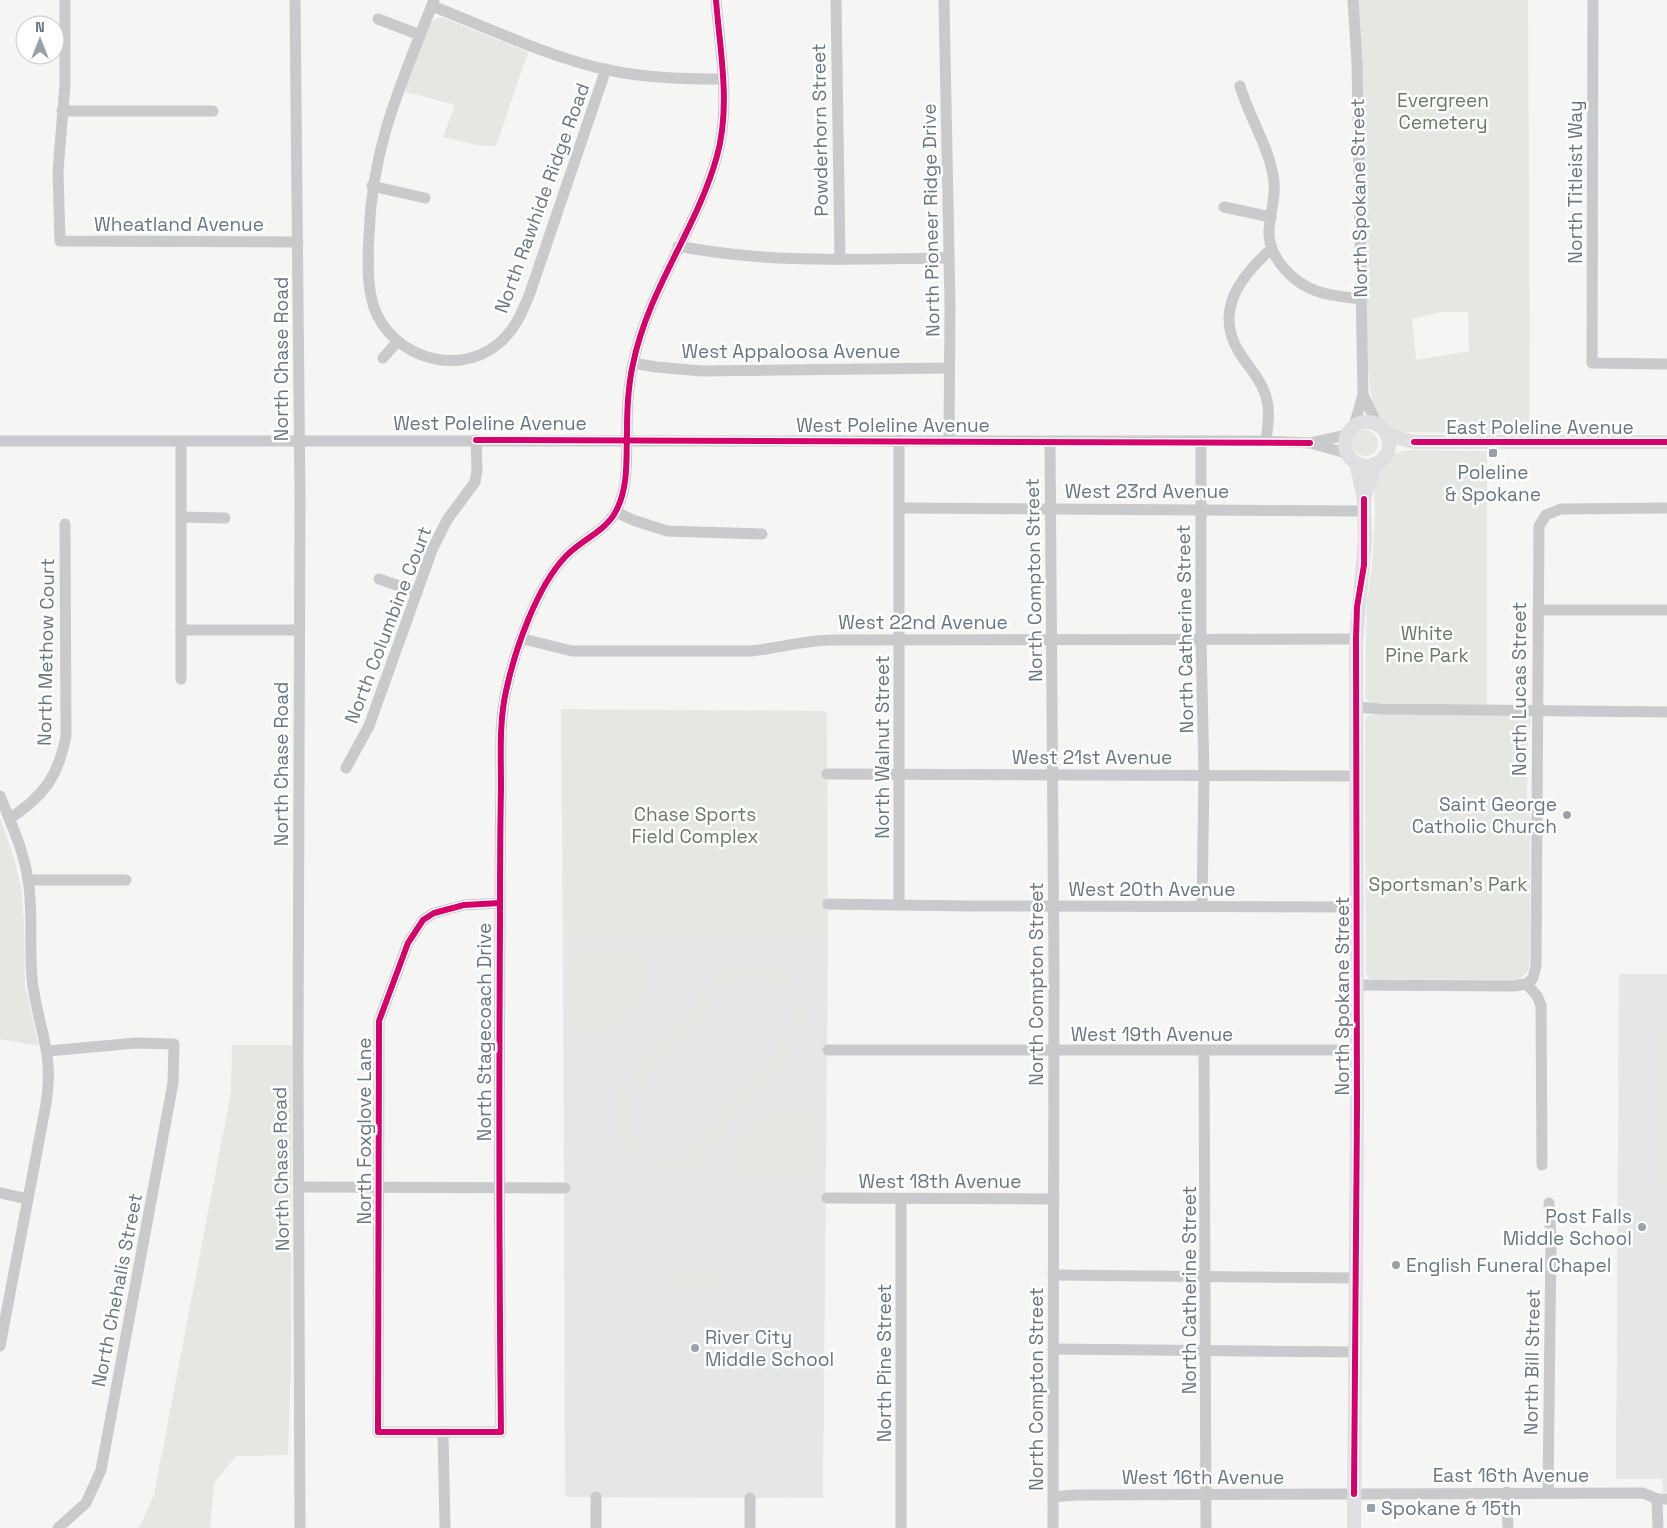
<svg xmlns="http://www.w3.org/2000/svg" width="1667" height="1528" font-family="'Space Grotesk',sans-serif">
<style>
.built{fill:#e5e6e6}
.green{fill:#e4e7e2;fill-rule:evenodd}
.lines{fill:none;stroke-linecap:round;stroke-linejoin:round}
.minor{stroke:#c9cacb;stroke-width:11}
.major{stroke:#dedfe0;stroke-width:14}
.cycleway-casing{stroke:#fff;stroke-width:9}
.cycleway{stroke:#d6006c;stroke-width:6}
.poi-dot{fill:#99a2a9;stroke:#fff;stroke-width:2}
.labels{text-anchor:middle;dominant-baseline:central;stroke-width:5;stroke-linejoin:round;paint-order:stroke}
.park-label{font-size:19px;fill:#697966;stroke:#fff}
.street-label{font-size:19px;fill:#677681;stroke:#fff}
.poi-label{font-size:19px;fill:#677681;stroke:#fff;text-anchor:start}
</style>
<rect width="100%" height="100%" fill="#f5f5f4"/>
<!-- built -->
<g class="built">
<polygon points="563,940 828,941 823,1498 565,1497"/>
<polygon points="1619,974 1667,974 1667,1492 1663,1492 1662,1479 1616,1479"/>
</g>
<!-- green -->
<g class="green">
<path d="M1353,0H1528L1530,433L1399,432C1371,426 1371,392 1368,369ZM1441,312H1468L1469,351L1416,360L1412,319Z"/>
<polygon points="441,17 528,52 496,146 482,146 443,137 455,105 403,91 430,25 432,21"/>
<circle cx="1365" cy="443" r="13"/>
<polygon points="1407,450 1487,451 1487,705 1374,703 1369,702 1365,697 1367,599 1372,567 1375,512 1374,488 1380,465 1393,454"/>
<polygon points="561,709 827,711 828,941 563,940"/>
<polygon points="1375,714 1526,716 1530,718 1531,724 1528,730 1527,806 1530,811 1530,936 1529,969 1520,980 1376,979 1370,979 1366,974 1365,720 1367,716"/>
<polygon points="0,818 13,855 21,886 24,923 25,986 39,1046 0,1039"/>
<path d="M577,954L649,955C651,1010 625,1029 573,1030L572,959Z"/>
<path d="M747,963L773,966L794,982L804,1003V1031L794,1050L686,1176L677,1168C631,1175 602,1126 624,1087L714,979L727,969ZM753,974C783,976 803,1005 791,1033L692,1150C656,1176 615,1135 632,1097L725,985L740,976Z"/>
<polygon points="1658,1027 1667,1027 1667,1182 1657,1182"/>
<polygon points="232,1045 292,1045 291,1361 288,1455 236,1456 214,1483 210,1528 139,1528 154,1495 231,1092"/>
<path d="M817,1108L816,1172L810,1178L732,1176C735,1123 769,1106 817,1108Z"/>
<rect x="665" y="1273" width="28" height="16"/>
<rect x="694" y="1273" width="28" height="16"/>
</g>
<g class="lines">
<!-- minor -->
<g class="minor">
<polyline points="65,0 65,85 58,171 60,241 298,242"/>
<polyline points="295,0 300,498 298,1062 300,1528"/>
<path d="M434,0C402,82 372,144 369,235C368,255 367,277 371,296C381,352 453,381 498,344C515,330 522,313 530,293L606,69"/>
<polyline points="836,0 840,259"/>
<polyline points="944,0 950,305 949,440"/>
<polyline points="1353,0 1357,63 1363,395 1354,426"/>
<polyline points="1593,0 1592,363 1667,364"/>
<path d="M432,6C489,28 548,57 608,70C646,78 684,79 722,79"/>
<polyline points="378,19 420,35"/>
<path d="M1240,86C1249,117 1267,143 1273,175C1277,194 1270,212 1269,231C1268,258 1294,284 1319,292C1332,296 1347,297 1360,299"/>
<polyline points="62,111 213,111"/>
<polyline points="372,186 425,198"/>
<polyline points="1224,207 1271,217"/>
<path d="M678,246C768,264 857,259 948,258"/>
<polyline points="383,358 397,342"/>
<polyline points="633,363 656,367 702,371 949,368"/>
<polyline points="1364,397 1377,424"/>
<polyline points="0,441 1266,441 1310,443 1346,453"/>
<polyline points="1050,441 1054,972 1053,1528"/>
<polyline points="1201,441 1201,639 1204,775 1202,906"/>
<path d="M1266,441C1268,424 1271,408 1264,391C1259,377 1247,365 1239,352C1214,311 1240,277 1271,249"/>
<polyline points="181,442 181,679"/>
<polyline points="1314,442 1346,435"/>
<polyline points="900,508 1364,511"/>
<polyline points="616,512 633,520 667,531 762,534"/>
<polyline points="181,517 225,518"/>
<polyline points="379,579 417,592"/>
<polyline points="1538,610 1667,610"/>
<polyline points="181,630 299,630"/>
<path d="M523,639L572,651H751C779,648 805,640 834,640L1356,639"/>
<polyline points="1356,707 1381,709 1667,712"/>
<polyline points="346,768 369,726 432,550 447,520 475,482 477,470 476,440"/>
<polyline points="827,774 1356,776"/>
<path d="M0,796C11,823 24,851 28,880C34,915 28,952 33,987C40,1032 54,1055 46,1104L0,1346"/>
<path d="M9,819C44,796 58,777 66,736L65,524"/>
<polyline points="28,880 126,880"/>
<path d="M500,903L464,905L434,913L423,920L408,943L379,1021L378,1432H501C499,1262 499,1092 500,922C500,878 500,833 501,788C501,755 499,723 506,691C515,649 537,586 566,556C581,540 606,531 616,511C629,486 626,458 627,431C627,408 628,386 633,364C648,289 697,229 717,156C731,105 720,52 716,0"/>
<polyline points="828,904 970,906 1356,907"/>
<polyline points="899,905 899,440"/>
<polyline points="1527,984 1533,978 1536,966 1539,526 1546,515 1561,509 1667,508"/>
<polyline points="1527,984 1537,996 1541,1005 1542,1165"/>
<polyline points="1356,985 1514,986 1527,984"/>
<polyline points="828,1050 1356,1050"/>
<polyline points="48,1051 136,1043 174,1044 173,1083 101,1470 86,1503 58,1528"/>
<polyline points="1204,1051 1206,1528"/>
<polyline points="299,1187 565,1188"/>
<polyline points="0,1193 28,1199"/>
<polyline points="827,1198 1054,1199"/>
<polyline points="1053,1275 1356,1278"/>
<polyline points="1053,1349 1356,1352"/>
<polyline points="443,1432 445,1528"/>
<polyline points="1507,1492 1508,1528"/>
<polyline points="1548,1492 1551,1241 1549,1203"/>
<polyline points="596,1497 596,1528"/>
<polyline points="1053,1497 1076,1495 1643,1493 1657,1499 1667,1499"/>
<polyline points="1657,1499 1658,1528"/>
<polyline points="750,1528 750,1498"/>
<polyline points="901,1528 901,1199"/>
</g>
<!-- major -->
<g class="major">
<circle cx="1367" cy="444" r="22"/>
<polyline points="1387,435 1414,442 1667,442"/>
<polyline points="1364,499 1375,464"/>
<polyline points="1354,1528 1357,1108 1356,639 1365,540 1364,499 1356,463"/>
</g>
<!-- cycleway casing -->
<g class="cycleway-casing">
<g id="cycleway">
<polyline points="476,440 1310,443"/>
<polyline points="1414,442 1667,442"/>
<path d="M500,903L464,905L434,913L423,920L408,943L379,1021L378,1432H501C499,1262 499,1092 500,922C500,878 500,833 501,788C501,755 499,723 506,691C515,649 537,586 566,556C581,540 606,531 616,511C629,486 626,458 627,431C627,408 628,386 633,364C648,289 697,229 717,156C731,105 720,52 716,0"/>
<polyline points="1354,1494 1357,1108 1356,639 1357,607 1364,565 1364,499"/>
</g>
</g>
<!-- cycleway -->
<use href="#cycleway" class="cycleway"/>
</g>
<!-- markers -->
<g class="poi-dot">
<rect x="1488" y="448" width="10" height="10" rx="2.5"/>
<circle cx="1567" cy="815" r="5"/>
<circle cx="1642" cy="1227" r="5"/>
<circle cx="1396" cy="1265" r="5"/>
<circle cx="695" cy="1348" r="5"/>
<rect x="1366" y="1503" width="10" height="10" rx="2.5"/>
</g>
<g class="labels">
<!-- park labels -->
<g class="park-label">
<text x="1443" y="100">Evergreen<tspan x="1443" dy="22">Cemetery</tspan></text>
<text x="1427" y="633">White<tspan x="1427" dy="22">Pine Park</tspan></text>
<text x="695" y="814">Chase Sports<tspan x="695" dy="22">Field Complex</tspan></text>
<text x="1448" y="884">Sportsman's Park</text>
</g>
<!-- street labels -->
<g class="street-label">
<text transform="translate(820 130) rotate(-91)">Powderhorn Street</text>
<text transform="translate(1575 182) rotate(-90)">North Titleist Way</text>
<text transform="translate(542 198) rotate(-70)">North Rawhide Ridge Road</text>
<text transform="translate(1359 198) rotate(-91)">North Spokane Street</text>
<text transform="translate(931 220) rotate(-91)">North Pioneer Ridge Drive</text>
<text x="179" y="224">Wheatland Avenue</text>
<text x="791" y="351">West Appaloosa Avenue</text>
<text transform="translate(281 359) rotate(-90)">North Chase Road</text>
<text x="490" y="423">West Poleline Avenue</text>
<text x="893" y="425">West Poleline Avenue</text>
<text x="1540" y="427">East Poleline Avenue</text>
<text x="1147" y="491">West 23rd Avenue</text>
<text transform="translate(1034 580) rotate(-91)">North Compton Street</text>
<text x="923" y="622">West 22nd Avenue</text>
<text transform="translate(388 625) rotate(-69)">North Columbine Court</text>
<text transform="translate(1185 629) rotate(-91)">North Catherine Street</text>
<text transform="translate(46 652) rotate(-89)">North Methow Court</text>
<text transform="translate(1519 689) rotate(-90)">North Lucas Street</text>
<text transform="translate(882 747) rotate(-90)">North Walnut Street</text>
<text x="1092" y="757">West 21st Avenue</text>
<text transform="translate(281 764) rotate(-90)">North Chase Road</text>
<text x="1152" y="889">West 20th Avenue</text>
<text transform="translate(1036 984) rotate(-90)">North Compton Street</text>
<text transform="translate(1342 996) rotate(-90)">North Spokane Street</text>
<text transform="translate(484 1032) rotate(-90)">North Stagecoach Drive</text>
<text x="1152" y="1034">West 19th Avenue</text>
<text transform="translate(364 1131) rotate(-90)">North Foxglove Lane</text>
<text transform="translate(281 1169) rotate(-91)">North Chase Road</text>
<text x="940" y="1181">West 18th Avenue</text>
<text transform="translate(117 1290) rotate(-79)">North Chehalis Street</text>
<text transform="translate(1189 1290) rotate(-90)">North Catherine Street</text>
<text transform="translate(1532 1362) rotate(-89)">North Bill Street</text>
<text transform="translate(884 1363) rotate(-90)">North Pine Street</text>
<text transform="translate(1036 1389) rotate(-90)">North Compton Street</text>
<text x="1511" y="1475">East 16th Avenue</text>
<text x="1203" y="1477">West 16th Avenue</text>
</g>
<!-- poi labels -->
<g class="poi-label">
<text x="1493" y="472" text-anchor="middle">Poleline<tspan x="1493" dy="22">&amp; Spokane</tspan></text>
<text x="1557" y="804" text-anchor="end">Saint George<tspan x="1557" dy="22">Catholic Church</tspan></text>
<text x="1632" y="1216" text-anchor="end">Post Falls<tspan x="1632" dy="22">Middle School</tspan></text>
<text x="1406" y="1265">English Funeral Chapel</text>
<text x="705" y="1337">River City<tspan x="705" dy="22">Middle School</tspan></text>
<text x="1381" y="1508">Spokane &amp; 15th</text>
</g>
</g>
<!-- north arrow -->
<g transform="translate(40 40)"><circle r="24" fill="#ffffff" stroke="#c2c8cd"/>
<path d="M0-4L9 19L0 12L-9 19Z" fill="#99a2a9"/>
<text y="-8" font-size="14" font-weight="bold" text-anchor="middle" fill="#677681">N</text>
</g>
</svg>
